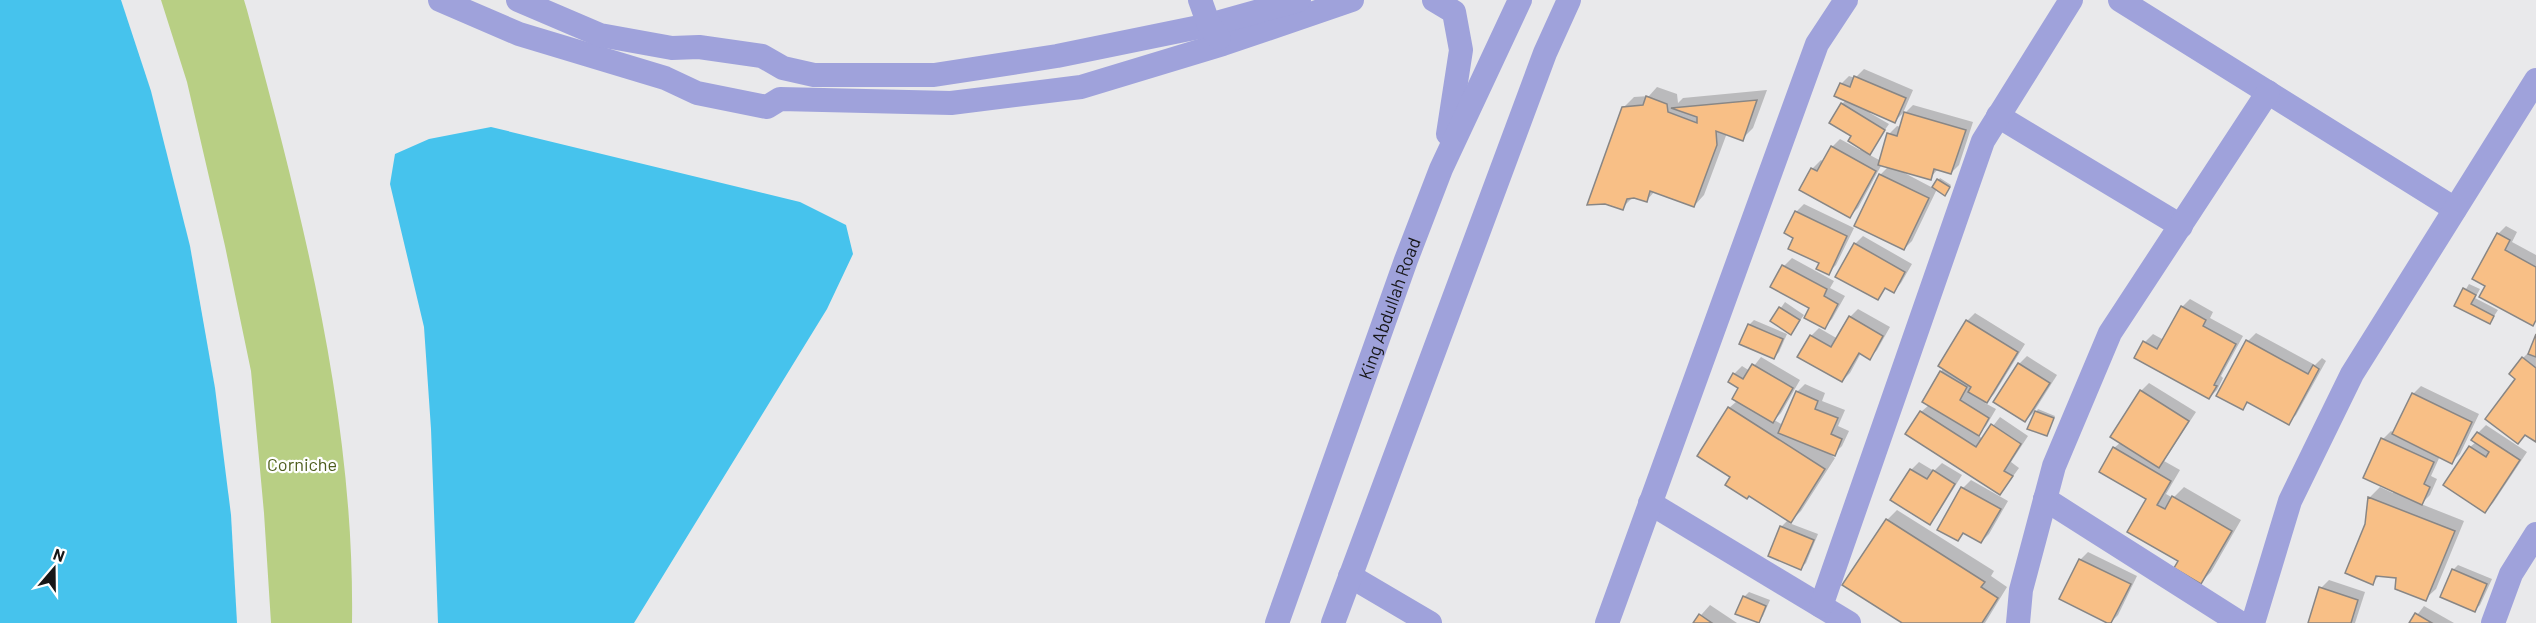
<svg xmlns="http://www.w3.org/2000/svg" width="2536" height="623" font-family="Barlow,sans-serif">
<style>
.green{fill:#b8cf84}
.water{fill:#46c3ed}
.shadow{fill:#0003}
.building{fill:#f8bf86;stroke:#888685;stroke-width:1.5}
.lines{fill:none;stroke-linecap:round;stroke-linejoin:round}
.minor{stroke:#9fa2db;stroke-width:24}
.labels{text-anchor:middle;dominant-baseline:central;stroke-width:4.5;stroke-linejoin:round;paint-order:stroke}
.street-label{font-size:18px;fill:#171718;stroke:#fff}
.park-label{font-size:18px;fill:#4d5d1c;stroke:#fff}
</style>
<rect width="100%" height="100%" fill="#e9e9eb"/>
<!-- green -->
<path class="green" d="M161,0H244L247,10C301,210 355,415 352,623H271L264,513L251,371L225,246L187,82Z"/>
<!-- water -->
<g class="water">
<polygon points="0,0 121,0 151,91 190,246 215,388 231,515 237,623 0,623"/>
<polygon points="491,127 800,202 846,225 853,254 827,309 634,623 438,623 431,429 424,327 390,184 395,154 429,139"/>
</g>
<!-- shadow -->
<g class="shadow">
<polygon points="1864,69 1913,90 1903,113 1895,121 1871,111 1870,113 1889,124 1868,154 1881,161 1889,134 1897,126 1901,127 1905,113 1913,105 1973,122 1959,165 1951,173 1938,169 1930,178 1895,168 1933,188 1940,178 1951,185 1947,192 1937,189 1912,241 1904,249 1880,175 1889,166 1882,164 1858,208 1850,216 1801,190 1813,168 1821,160 1824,162 1832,147 1840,139 1860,150 1862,148 1853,136 1842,104 1846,100 1841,84 1849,76 1855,78"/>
<polygon points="1657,87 1677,94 1678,103 1683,98 1767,90 1753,128 1742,139 1727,133 1704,195 1694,206 1655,191 1646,201 1634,196 1622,208 1623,108 1634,97 1649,96"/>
<polygon points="1804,204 1854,228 1836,265 1828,273 1821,263 1795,237 1796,212"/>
<polygon points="2506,226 2517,232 2512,242 2536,255 2536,321 2532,324 2487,286 2498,234"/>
<polygon points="1863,236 1912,264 1901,283 1894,291 1887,287 1877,298 1855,244"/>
<polygon points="1792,258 1834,281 1830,288 1845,296 1832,319 1824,327 1811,308 1772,286 1784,266"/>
<polygon points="2469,284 2480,289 2475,298 2498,310 2490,322 2456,306"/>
<polygon points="2190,299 2213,312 2210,318 2243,336 2221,376 2223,378 2217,390 2209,398 2145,342 2153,334 2164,340 2182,307"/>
<polygon points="1785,302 1804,315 1791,333 1772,321"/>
<polygon points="1858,309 1890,327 1877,350 1870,358 1861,353 1850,373 1842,381 1811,336 1819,328 1838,339 1850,317"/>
<polygon points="1975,313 2025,344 1994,394 1985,403 1996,409 1986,426 1977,435 1983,439 2000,417 2028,436 2011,462 2019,468 2000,494 1921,412 1929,405 1941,372 1967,321"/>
<polygon points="1754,320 1787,334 1779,352 1774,358 1749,325"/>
<polygon points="2256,333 2315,365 2322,358 2326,361 2296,415 2288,423 2249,402 2242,408 2248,341"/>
<polygon points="2536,338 2536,440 2526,434 2518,442 2517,379 2523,358 2531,350"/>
<polygon points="2027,356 2057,375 2033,413 2025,421 2019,364"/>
<polygon points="1761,357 1800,380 1781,413 1774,420 1783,425 1797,392 1805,384 1825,393 1822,401 1845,410 1838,426 1849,431 1842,446 1834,454 1826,451 1835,458 1801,511 1789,523 1818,534 1806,563 1801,568 1781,527 1788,520 1732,476 1729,408 1737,401 1740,388 1734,374 1742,366 1750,371"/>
<polygon points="2149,383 2196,412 2164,461 2180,470 2166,494 2173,498 2184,487 2241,520 2211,572 2201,582 2180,561 2148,499 2114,448 2121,442 2141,391"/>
<polygon points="2421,386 2479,414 2460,454 2452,462 2440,456 2431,476 2437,479 2430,495 2421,504 2464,521 2436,589 2425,599 2398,577 2380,575 2372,583 2367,524 2369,498 2380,487 2393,493 2394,490 2383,439 2391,431 2394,433 2413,394"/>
<polygon points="2038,409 2055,416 2048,432 2036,412"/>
<polygon points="2486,425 2527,452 2493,503 2485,511 2470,447 2476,442 2478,433"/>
<polygon points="1919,462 1934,471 1942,463 1962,475 1937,515 1929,523 1893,499 1912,469"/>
<polygon points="1971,480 2008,501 1989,534 1981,542 1965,532 1958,539 1963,488"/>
<polygon points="1897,510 1994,571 1991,576 2007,587 1985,623 1904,623 1887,520"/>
<polygon points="2088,552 2137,576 2118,615 2110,623 2080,560"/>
<polygon points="2458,565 2492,579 2480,605 2475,610 2453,570"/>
<polygon points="2329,580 2365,592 2355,623 2309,623 2321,588"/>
<polygon points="1749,592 1770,600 1763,616 1758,622 1744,597"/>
<polygon points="1710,605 1737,623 1694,623"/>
<polygon points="2424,606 2454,623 2411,623"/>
</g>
<!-- building -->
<g class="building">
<polygon points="1854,76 1906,98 1895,123 1834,96 1840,83 1850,87"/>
<polygon points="1646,96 1667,104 1668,112 1697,123 1697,117 1671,108 1757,100 1743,141 1716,131 1717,145 1694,207 1650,191 1647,202 1634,198 1627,199 1623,210 1605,204 1587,205 1622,107 1643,105"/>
<polygon points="1841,103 1885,130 1870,155 1848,141 1851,136 1829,123"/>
<polygon points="1904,112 1966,130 1951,174 1934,169 1931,180 1878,165 1887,133 1897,136"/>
<polygon points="1831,146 1876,171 1850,218 1799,190 1811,168 1817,171"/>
<polygon points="1879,174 1929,198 1904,250 1854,226"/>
<polygon points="1937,179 1950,187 1945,196 1932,187"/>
<polygon points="1795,211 1847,236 1829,275 1816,269 1819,263 1788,249 1793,238 1784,233"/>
<polygon points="2497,233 2510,240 2505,250 2536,267 2536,320 2533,326 2479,297 2485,286 2472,279"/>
<polygon points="1854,243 1905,272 1894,293 1885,288 1878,300 1835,277"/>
<polygon points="1782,265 1827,289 1824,296 1838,304 1825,329 1804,318 1809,308 1770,287"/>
<polygon points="2463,288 2476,295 2471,304 2494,316 2490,324 2454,306"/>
<polygon points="2181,306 2206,320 2203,326 2236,344 2214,385 2217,386 2209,399 2134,358 2143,341 2157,349"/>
<polygon points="1779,307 1800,320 1791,335 1770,321"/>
<polygon points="1849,316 1883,336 1870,360 1859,353 1842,382 1797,357 1810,335 1831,347"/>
<polygon points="1966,320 2018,352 1987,403 1968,392 1971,387 1938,366"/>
<polygon points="1748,324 1783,339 1774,359 1739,344"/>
<polygon points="2536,334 2536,357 2528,354"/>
<polygon points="2246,340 2308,374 2313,365 2319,369 2289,425 2247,402 2243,410 2216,396"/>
<polygon points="2522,357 2536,368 2536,442 2525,435 2518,444 2485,419 2515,379 2509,374"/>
<polygon points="2018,363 2050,383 2025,422 1993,402"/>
<polygon points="1752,364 1793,388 1773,423 1732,399 1738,388 1728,382 1733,373 1743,379"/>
<polygon points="1940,371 1967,387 1960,400 1989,418 1979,436 1922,402"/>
<polygon points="2140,390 2189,421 2159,468 2110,437"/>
<polygon points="1796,391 1818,401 1815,409 1838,418 1831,434 1842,439 1835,456 1778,433"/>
<polygon points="2412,393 2472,422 2452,464 2392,434"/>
<polygon points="1728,407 1825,469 1791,523 1749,496 1747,499 1725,485 1730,477 1697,456"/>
<polygon points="1920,411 1976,447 1991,424 2021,444 2004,471 2013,476 2000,495 1905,434"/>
<polygon points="2035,411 2054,418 2047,436 2027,429"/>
<polygon points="2477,432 2520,460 2485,513 2443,485 2469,446 2486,457 2489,452 2471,440"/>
<polygon points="2381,438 2434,462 2424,484 2430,487 2422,505 2363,478"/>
<polygon points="2113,447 2171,481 2157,505 2165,509 2172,496 2232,531 2201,584 2174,568 2178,561 2127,532 2146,499 2099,472"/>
<polygon points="1910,469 1927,479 1933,470 1955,484 1930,525 1890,500"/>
<polygon points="1961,487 2001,509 1981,543 1963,533 1958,541 1937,530"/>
<polygon points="2368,497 2455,531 2426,601 2395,589 2396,578 2376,576 2373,585 2345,573 2365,524"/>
<polygon points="1886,519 1985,582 1981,587 1998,598 1982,623 1902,623 1842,585"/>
<polygon points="1780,526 1814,540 1801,570 1768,556"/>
<polygon points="2079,559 2131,584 2111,623 2107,623 2059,599"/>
<polygon points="2452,569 2487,584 2475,612 2440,597"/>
<polygon points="2319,587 2358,600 2351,623 2308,623"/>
<polygon points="1743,596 1766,606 1759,623 1735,614"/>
<polygon points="2415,613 2432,623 2409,623"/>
<polygon points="1699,614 1712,623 1693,623"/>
</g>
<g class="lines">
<!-- minor -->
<g class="minor">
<polyline points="440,0 519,34 665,78 697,93 767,107 780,99 951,103 1081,87 1223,44 1352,0"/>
<polyline points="518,0 600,35 672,48 699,47 762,56 783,68 814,75 934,75 1057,56 1209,25 1299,0"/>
<polyline points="1200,0 1209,25 1219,38"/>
<polyline points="1434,0 1454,12 1461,50 1448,134"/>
<polyline points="2120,0 2455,209"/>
<polyline points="1998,116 2181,226"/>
<polyline points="2045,499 2240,623"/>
<polyline points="1650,503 1849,623"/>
<polyline points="1350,576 1430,623"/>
<polyline points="1821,606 1983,141 2071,0"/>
<path id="s1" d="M1277,623L1406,260L1441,169L1520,0"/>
<polyline points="1333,623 1545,53 1569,0"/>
<polyline points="1607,623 1817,44 1846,0"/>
<polyline points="2018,623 2021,590 2054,466 2110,333 2268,92"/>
<polyline points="2253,623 2290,501 2352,374 2536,80"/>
<polyline points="2493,623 2511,574 2536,534"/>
</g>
</g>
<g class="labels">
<!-- street labels -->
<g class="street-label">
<text stroke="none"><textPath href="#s1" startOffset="334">King Abdullah Road</textPath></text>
</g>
<!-- park labels -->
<g class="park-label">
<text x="302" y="464">Corniche</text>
</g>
</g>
<!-- north arrow -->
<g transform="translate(54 569) rotate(20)" stroke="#ffffff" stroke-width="4.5" paint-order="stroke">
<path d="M0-4.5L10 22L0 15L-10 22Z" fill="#171718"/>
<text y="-9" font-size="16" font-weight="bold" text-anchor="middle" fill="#171718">N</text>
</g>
</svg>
